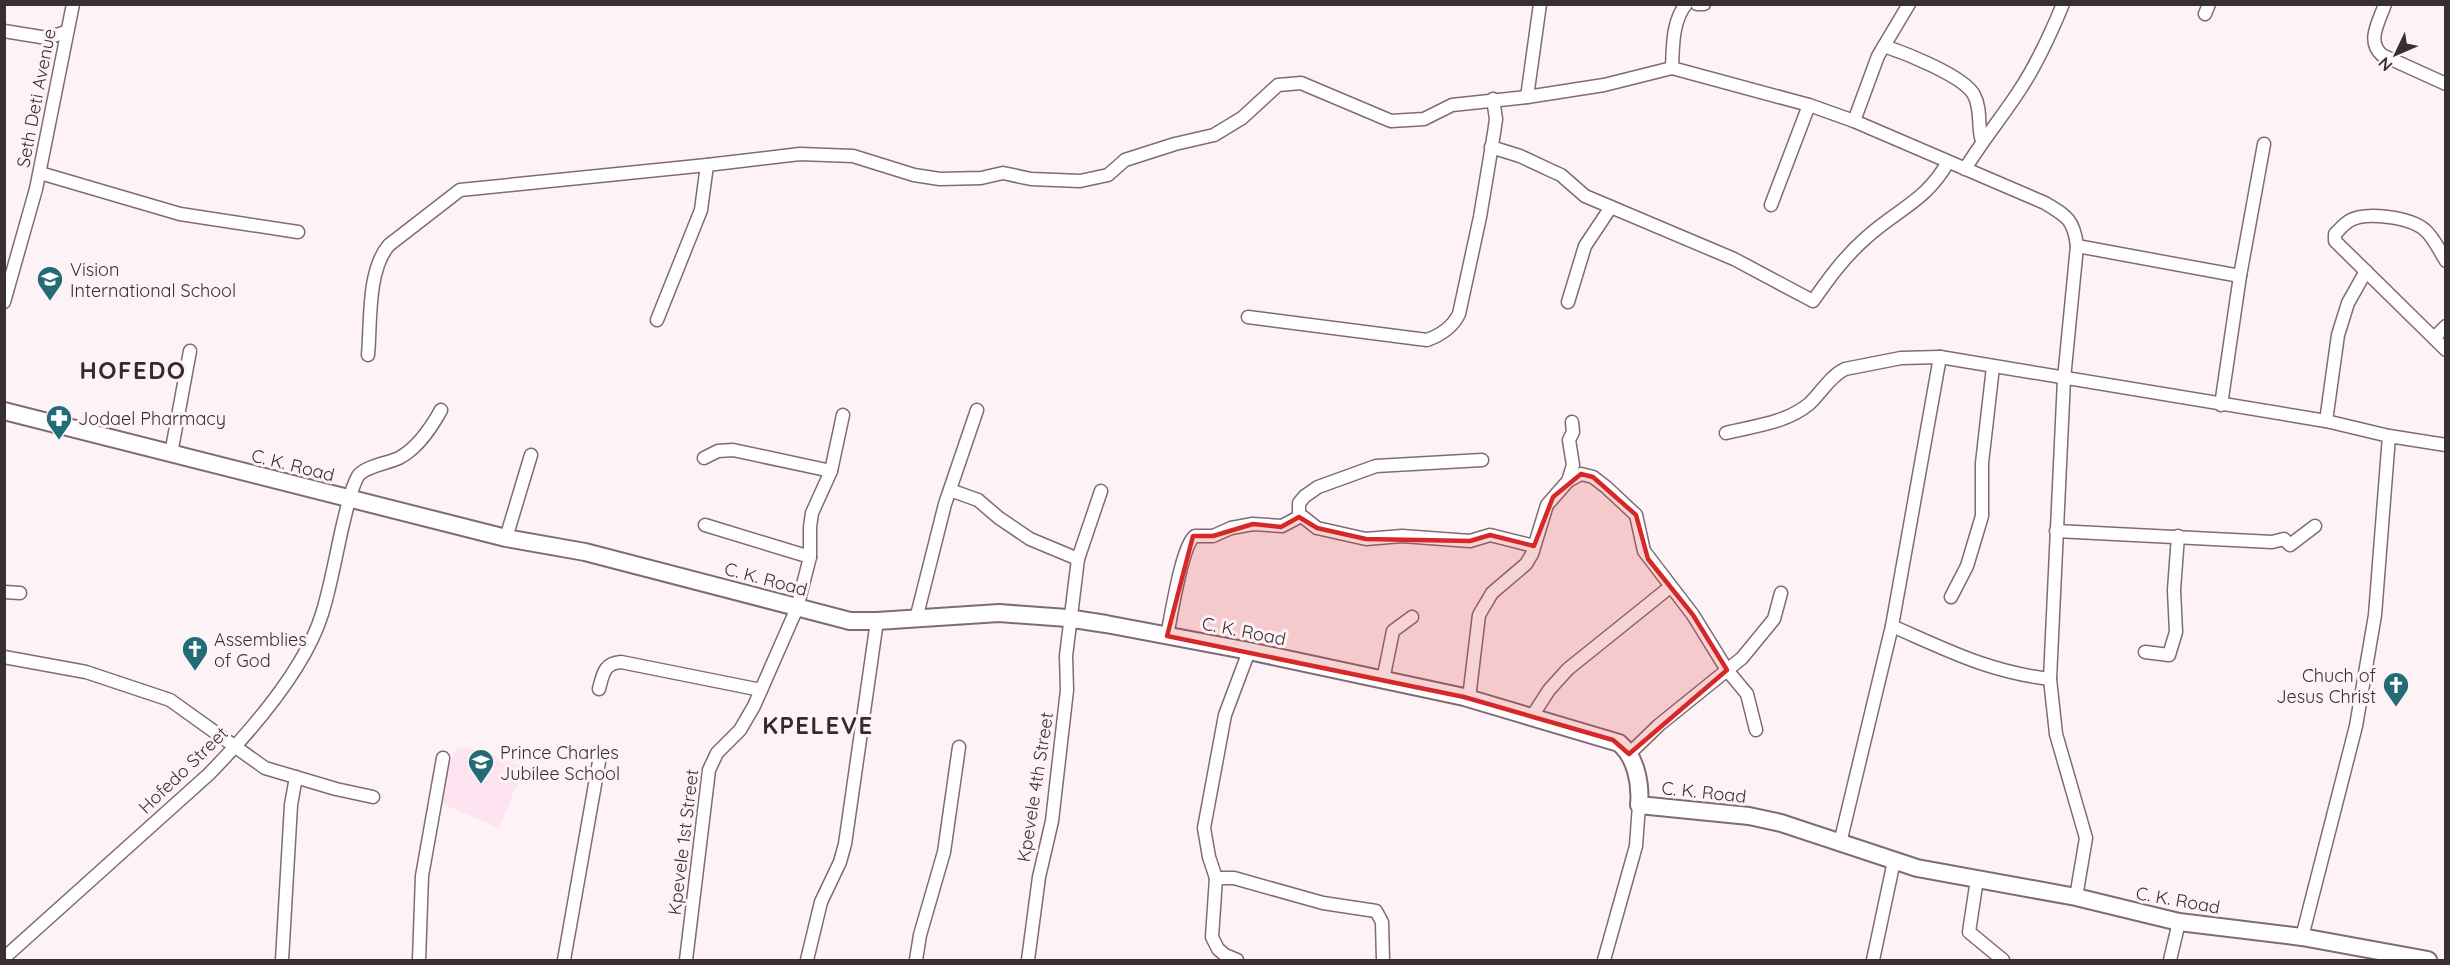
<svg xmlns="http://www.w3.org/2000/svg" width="2450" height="965" font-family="Quicksand,sans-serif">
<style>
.built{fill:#fee3f0}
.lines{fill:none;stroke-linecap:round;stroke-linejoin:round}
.street-casing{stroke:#806a75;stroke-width:15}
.secondary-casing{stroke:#806a75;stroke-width:20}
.street{stroke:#fff;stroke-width:12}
.secondary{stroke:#fff;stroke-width:16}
.marked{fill:#d62828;fill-opacity:0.2;stroke:#d62828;stroke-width:4.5;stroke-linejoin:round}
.labels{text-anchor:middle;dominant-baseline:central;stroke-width:6;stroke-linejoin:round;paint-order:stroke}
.street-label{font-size:18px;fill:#382e33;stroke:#fdf3f7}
.poi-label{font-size:18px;fill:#382e33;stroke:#fdf3f7;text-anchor:start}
.district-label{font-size:24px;font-weight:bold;letter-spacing:1.5px;fill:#3a2731;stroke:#fdf3f7}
</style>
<rect width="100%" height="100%" fill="#fdf3f7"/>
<!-- built -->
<polygon class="built" points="457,747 478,750 524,767 499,828 440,803 449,764"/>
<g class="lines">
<!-- street casing -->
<g class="street-casing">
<g id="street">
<polyline points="1697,4 1704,4"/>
<path d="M2385,4C2379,22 2366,41 2382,55L2446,84"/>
<polyline points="2205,14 2209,4"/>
<polyline points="4,31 47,38 66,32"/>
<path d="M1884,46C1905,53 1964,76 1974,95C1982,110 1977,126 1982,141"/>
<path d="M1672,68C1673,46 1672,22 1686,4"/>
<polyline points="1527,97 1540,4"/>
<polyline points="1854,121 1878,56 1909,4"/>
<path d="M1491,147L1520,156L1552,171L1561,175L1585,196L1734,259L1813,301C1829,278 1845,256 1867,237C1898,209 1926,201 1948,162"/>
<path d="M1965,169C1982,141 2003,116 2021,88C2038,62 2051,33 2063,4"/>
<polyline points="40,173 180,214 298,232"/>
<polyline points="1771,205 1809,105"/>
<polyline points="2077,246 2240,276"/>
<path d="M2446,261C2439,250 2434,238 2425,230C2410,217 2365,211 2349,221C2344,224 2339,230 2335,234V241L2446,350"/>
<polyline points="4,302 36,189 73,4"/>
<polyline points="1568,302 1585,246 1611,207"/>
<path d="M1248,317L1427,340C1441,335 1452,328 1459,314L1480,217L1494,133L1496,119L1493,99"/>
<polyline points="657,320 701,210 707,165"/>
<polyline points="2434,338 2446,326"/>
<path d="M368,355C371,323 367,270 389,245L460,190L707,165L800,154L853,156L914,175L940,179L981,178L1003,173L1031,179L1080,181L1108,175L1125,160L1175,144L1214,135L1242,118L1278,85L1301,83L1391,121L1424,119L1452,105L1527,97L1604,85L1672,68L1809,105L1854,121L2045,203C2067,216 2074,220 2077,246L2064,379L2050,679L2056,734L2086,838L2076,897"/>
<polyline points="2221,405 2240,276 2264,144"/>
<polyline points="2326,421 2338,335 2348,303 2366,271"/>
<path d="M1726,433C1754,426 1786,423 1809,404C1821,393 1830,376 1845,369L1901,358L1940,357L2326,421L2389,436"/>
<polyline points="171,454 190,351"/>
<polyline points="704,458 718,451 733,450 831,471"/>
<polyline points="1568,481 1581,474 1593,477 1606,487 1636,515 1644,551 1693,615 1727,670 1747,694 1756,730"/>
<polyline points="950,490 978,500 999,518 1030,539 1078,559 1066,656 1067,690 1052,821 1039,877 1028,960"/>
<polyline points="1299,517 1299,503 1305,496 1318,487 1376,466 1482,460"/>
<polyline points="705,525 810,557"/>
<polyline points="2056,531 2272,542 2284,539 2290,545 2315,526"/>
<polyline points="506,538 531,455"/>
<polyline points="1078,559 1101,491"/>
<polyline points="4,592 20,593"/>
<polyline points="1951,597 1967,566 1982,516 1982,463 1993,367"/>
<polyline points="916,619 945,504 977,410"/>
<path d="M1892,626C1947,650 1989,672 2050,679"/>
<path d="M1167,636C1171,617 1182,544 1195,536H1213L1231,528L1253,524L1282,526L1299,517H1303L1317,528L1366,539L1402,536L1470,541L1490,535L1534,546"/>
<polyline points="2145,652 2169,655 2176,632 2174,590 2178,536"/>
<polyline points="4,657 86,672 170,700 265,768 336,789 373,797"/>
<polyline points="1383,680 1393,631 1412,617"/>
<path d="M599,689C603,674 604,663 621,662L761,690"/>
<polyline points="1469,698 1479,615 1492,593 1526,564 1532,554 1547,505 1568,481 1573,465 1569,440 1573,432 1572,422"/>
<polyline points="1531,718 1549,690 1568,669 1670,587"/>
<polyline points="1629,754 1659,725 1742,658 1774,619 1781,593"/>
<polyline points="1840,843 1892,626 1940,357"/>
<polyline points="1216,878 1234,878 1323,903 1376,911 1382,922 1383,960"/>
<polyline points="1977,879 1969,932 2003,960"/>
<polyline points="2302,937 2356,726 2375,615 2389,436 2446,445"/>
<path d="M4,958L209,774C250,732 305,669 322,614C331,585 336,554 343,524C347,509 350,490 358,476C365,466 389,463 399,458C418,448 431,428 441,410"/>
<polyline points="282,960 291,805 296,777"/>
<polyline points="419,960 422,876 443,758"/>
<polyline points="564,960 600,756"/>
<polyline points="686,960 709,770 717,753 740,730 754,706 797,608 810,557 810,527 812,513 831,471 843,415"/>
<polyline points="807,960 821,902 840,862 845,844 877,621"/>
<polyline points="916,960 920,935 944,852 959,747"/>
<polyline points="1237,960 1225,955 1218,949 1212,937 1216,878 1209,857 1204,828 1225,715 1249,651"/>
<polyline points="1604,960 1636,846 1639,805"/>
<polyline points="1873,960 1894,861"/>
<polyline points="2170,960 2179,922"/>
</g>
</g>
<!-- secondary casing -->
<g class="secondary-casing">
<path id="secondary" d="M4,411L506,538L585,552L850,621H877L999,613L1067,618L1106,624L1249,651L1464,697L1619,743C1636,757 1641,784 1639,805L1749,816L1781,823L1917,868L2076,897L2179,922L2302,937L2428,960"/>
</g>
<!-- street -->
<use href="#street" class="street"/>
<!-- secondary -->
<use href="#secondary" class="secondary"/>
</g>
<!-- marked area -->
<path class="marked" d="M1581,474L1593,477L1636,515L1648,559L1693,615L1727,670L1629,754L1613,740L1464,697L1167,636L1193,536H1213L1253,524L1281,527L1299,517L1317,528L1366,539L1470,541L1490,535L1534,546L1553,497Z"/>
<!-- icons -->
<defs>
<g id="school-pin" transform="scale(1.35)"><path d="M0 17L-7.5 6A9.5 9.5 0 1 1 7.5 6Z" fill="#236c77" stroke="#fdf3f7"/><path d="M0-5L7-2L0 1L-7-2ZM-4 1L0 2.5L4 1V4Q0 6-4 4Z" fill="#fff"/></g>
<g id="pharmacy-pin" transform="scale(1.35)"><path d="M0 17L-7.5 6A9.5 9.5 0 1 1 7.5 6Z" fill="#236c77" stroke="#fdf3f7"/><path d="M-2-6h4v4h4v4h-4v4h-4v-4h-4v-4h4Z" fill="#fff"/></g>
<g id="church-pin" transform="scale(1.35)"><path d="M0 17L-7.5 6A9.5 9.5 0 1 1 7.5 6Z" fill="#236c77" stroke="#fdf3f7"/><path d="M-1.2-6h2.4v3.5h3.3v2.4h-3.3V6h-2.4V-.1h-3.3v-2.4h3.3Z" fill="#fff"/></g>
</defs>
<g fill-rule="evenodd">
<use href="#school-pin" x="50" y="279"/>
<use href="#pharmacy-pin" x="59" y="418"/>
<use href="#church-pin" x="195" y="649"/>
<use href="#church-pin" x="2396" y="685"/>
<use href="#school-pin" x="481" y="762"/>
</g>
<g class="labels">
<!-- street labels -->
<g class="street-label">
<text transform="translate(36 98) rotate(-79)">Seth Deti Avenue</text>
<text transform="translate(293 465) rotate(14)">C. K. Road</text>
<text transform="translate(766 579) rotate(15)">C. K. Road</text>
<text transform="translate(1244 631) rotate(11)">C. K. Road</text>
<text transform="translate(183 770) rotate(-44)">Hofedo Street</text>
<text transform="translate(1035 787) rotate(-81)">Kpevele 4th Street</text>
<text transform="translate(1704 792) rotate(6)">C. K. Road</text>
<text transform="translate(683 842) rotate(-83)">Kpevele 1st Street</text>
<text transform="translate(2178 900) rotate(10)">C. K. Road</text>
</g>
<!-- poi labels -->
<g class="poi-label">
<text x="70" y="269">Vision<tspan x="70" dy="21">International School</tspan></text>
<text x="78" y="418">Jodael Pharmacy</text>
<text x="214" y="639">Assemblies<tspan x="214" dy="21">of God</tspan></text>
<text x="2376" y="675" text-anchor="end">Chuch of<tspan x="2376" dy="21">Jesus Christ</tspan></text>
<text x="500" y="752">Prince Charles<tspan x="500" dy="21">Jubilee School</tspan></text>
</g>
<!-- district labels -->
<g class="district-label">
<text x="133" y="370">HOFEDO</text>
<text x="818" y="725">KPELEVE</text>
</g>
</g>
<!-- border -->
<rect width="2450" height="965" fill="none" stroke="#382e33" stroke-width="12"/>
<!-- north arrow -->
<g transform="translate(2396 54) rotate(226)" stroke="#fdf3f7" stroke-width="4.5" paint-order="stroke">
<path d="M0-4.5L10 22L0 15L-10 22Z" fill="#382e33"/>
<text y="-9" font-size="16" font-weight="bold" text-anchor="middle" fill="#382e33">N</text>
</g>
</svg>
